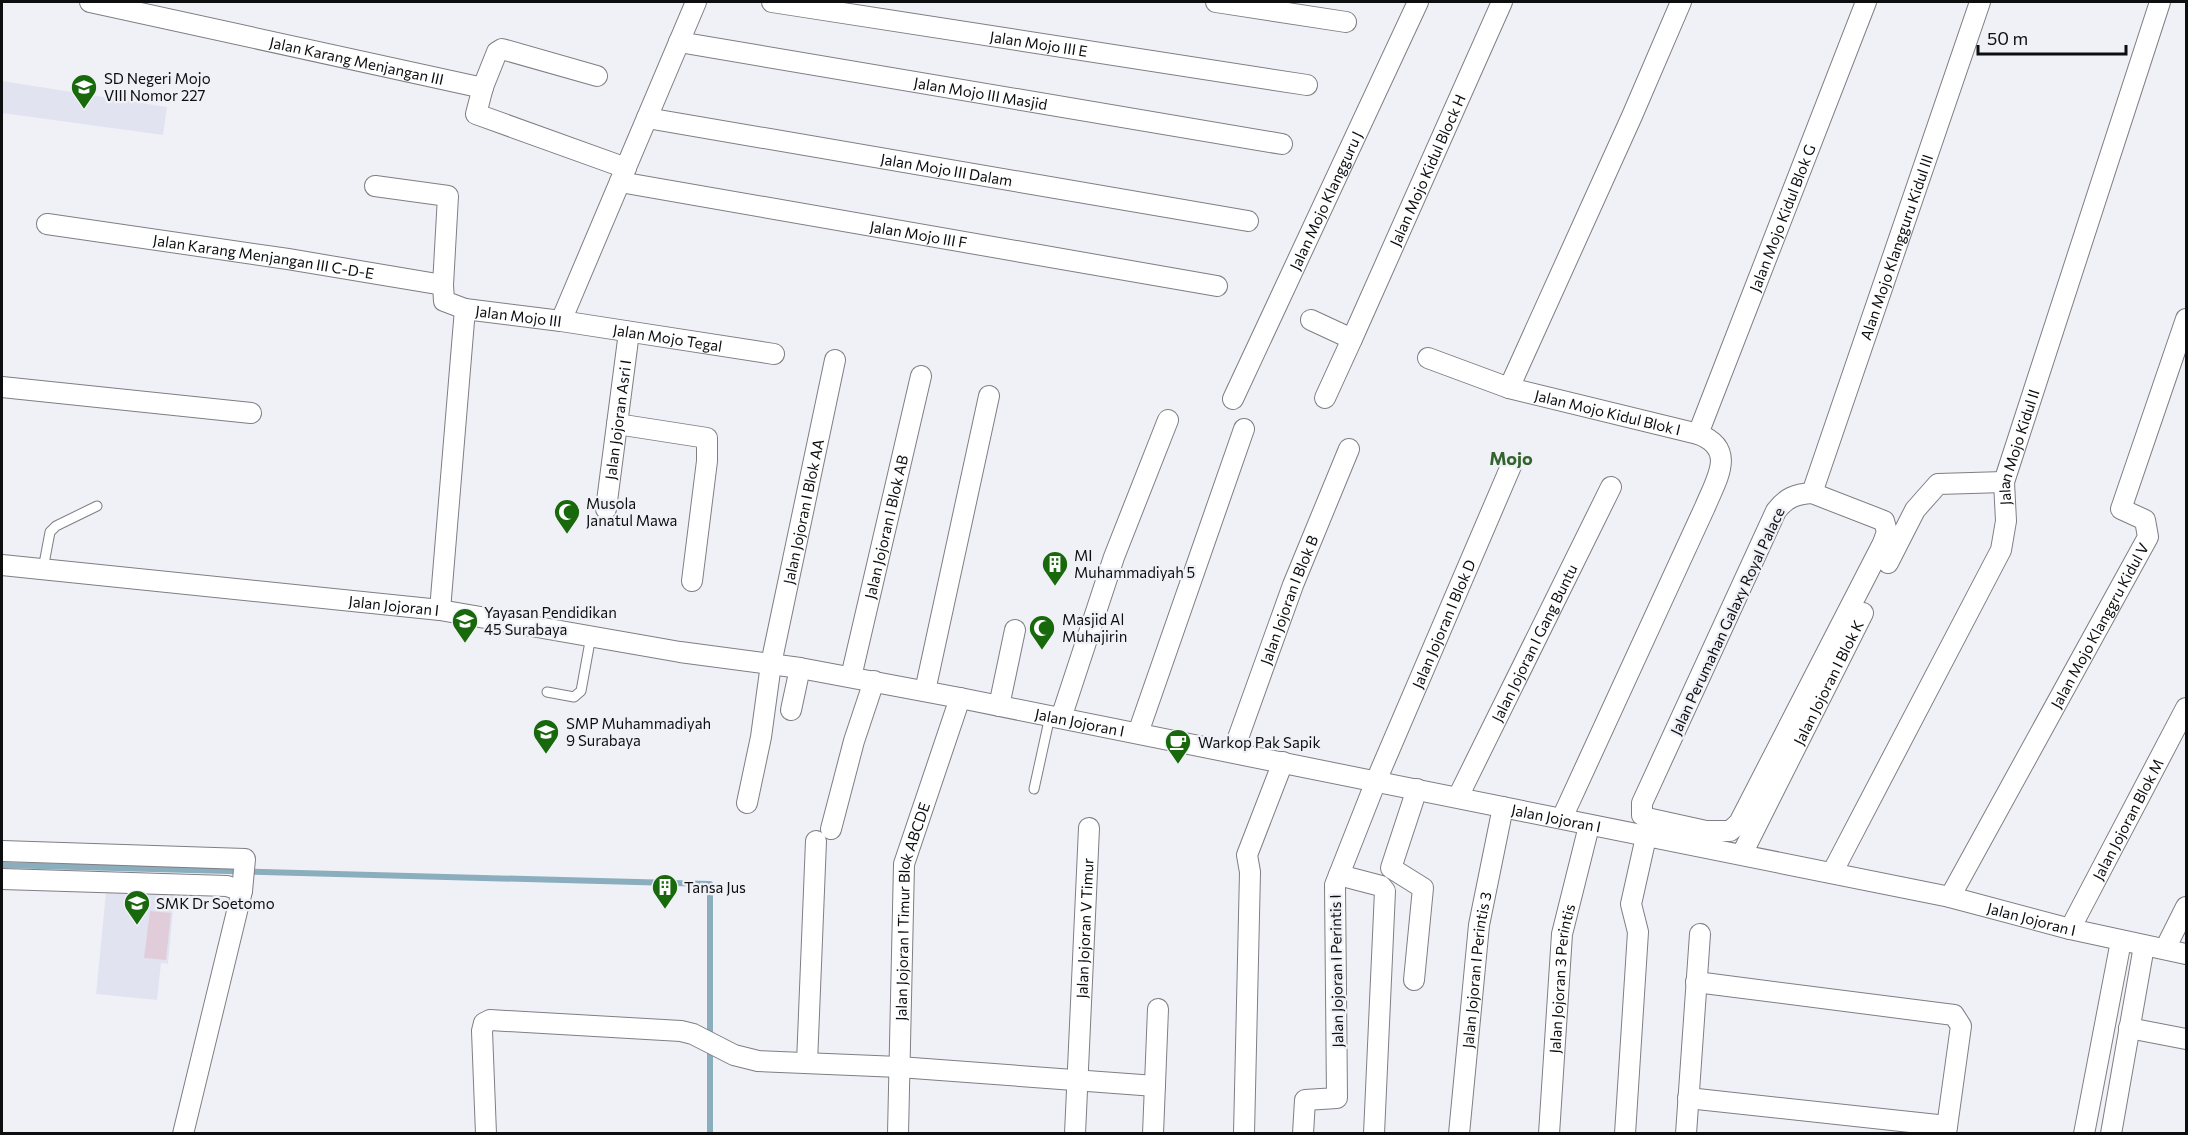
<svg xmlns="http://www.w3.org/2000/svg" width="2188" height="1135" font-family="Commissioner,sans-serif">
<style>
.built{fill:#e2e3f1}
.green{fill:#e1cdda}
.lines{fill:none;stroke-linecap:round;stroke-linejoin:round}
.stream{stroke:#8aaebd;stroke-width:6}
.lane-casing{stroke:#7e7e84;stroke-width:11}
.street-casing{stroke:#7e7e84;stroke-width:22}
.lane{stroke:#fff;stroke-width:9}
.street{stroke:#fff;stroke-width:20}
.labels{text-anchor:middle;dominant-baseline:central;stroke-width:4.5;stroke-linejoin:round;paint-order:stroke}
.street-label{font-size:15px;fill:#0d0e10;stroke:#f0f1f7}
.poi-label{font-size:15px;fill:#0d0e10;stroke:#f0f1f7;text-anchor:start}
.quarter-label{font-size:18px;font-weight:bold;fill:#34642d;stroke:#f0f1f7}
</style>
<rect width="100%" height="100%" fill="#f0f1f7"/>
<!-- built -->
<g class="built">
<polygon points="2,81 167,107 163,135 2,113"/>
<polygon points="107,882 175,889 168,964 161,963 157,1000 96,994"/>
</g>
<!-- green -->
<polygon class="green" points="150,911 171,913 166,960 144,958"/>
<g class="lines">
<!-- stream -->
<polyline class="stream" points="2,865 710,884 710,1134"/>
<!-- lane casing -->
<g class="lane-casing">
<g id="lane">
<polyline points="43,569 50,532 56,526 97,506"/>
<polyline points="547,692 574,697 581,691 591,636"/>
<polyline points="1034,789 1050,716"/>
</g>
</g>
<!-- street casing -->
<g class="street-casing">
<g id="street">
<path id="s1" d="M90,2L483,88"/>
<path id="s2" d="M772,2L1307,85"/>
<polyline points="1216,2 1346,22"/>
<path id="s3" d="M679,42L1282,144"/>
<polyline points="597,76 502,49 497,52 483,87 476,114 626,168"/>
<path id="s4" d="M647,118L1248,221"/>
<path id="s5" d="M620,182L1217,286"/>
<polyline points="375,186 448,196 443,285"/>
<path id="s6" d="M47,224L288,259L443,285L444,301L465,309"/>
<path id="s7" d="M1311,320L1352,339L1502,2"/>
<path id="s8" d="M561,321L774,354"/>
<path id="s9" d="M1428,358L1509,388L1698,434C1737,449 1717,478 1705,507L1562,818"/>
<polyline points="2,387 251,413"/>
<polyline points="1509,388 1632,116 1681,2"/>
<polyline points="1325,398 1352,339"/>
<path id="s10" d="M1233,399L1418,2"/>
<polyline points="617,424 707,438 707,461 692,581"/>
<path id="s11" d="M1698,434L1866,2"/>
<path d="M1812,493L1884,521L1887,532L1883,543L1739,823L1730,831H1706L1647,818L1642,815V803L1776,511C1786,498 1795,494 1812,493Z"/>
<path id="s12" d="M1812,493L1980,2"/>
<path id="s13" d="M606,509L629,332"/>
<polyline points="1888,563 1915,510 1938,484 2004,482"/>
<path id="s14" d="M2,565L440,610L680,652L800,668L960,698L1950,897L2070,929L2186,954"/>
<path id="s15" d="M440,610L465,309L561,321L696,2"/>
<path id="s16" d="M851,677L921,376"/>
<polyline points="925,691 989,396"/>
<polyline points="999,706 1015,630"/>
<polyline points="791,710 800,668"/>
<polyline points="1061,718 1114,557 1168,420"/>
<polyline points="1138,733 1244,429"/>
<path id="s17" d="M1233,752L1293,585L1349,449"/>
<path id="s18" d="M1458,797L1611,487"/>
<path id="s19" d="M747,803L761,737L771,664L835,360"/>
<polyline points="831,829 854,741 874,681"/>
<polyline points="2,851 245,859 242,891"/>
<path id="s20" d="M1742,854L1863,613"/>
<path id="s21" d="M1832,873L2001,550L2006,521L2004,482L2160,2"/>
<polyline points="1339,875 1381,886 1385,891 1374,1134"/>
<polyline points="2,879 227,886 242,891 183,1134"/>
<path id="s22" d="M1950,897L2148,537L2145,520L2121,509L2186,319"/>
<path id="s23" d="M2070,929L2186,708"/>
<polyline points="2165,949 2186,907"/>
<polyline points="1414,980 1423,888 1391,868 1417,789"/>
<polyline points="1696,982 1954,1015 1961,1026 1946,1134"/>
<polyline points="2129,1028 2186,1039"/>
<polyline points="807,1063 816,841"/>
<polyline points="1688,1098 1947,1126"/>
<polyline points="486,1134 482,1031 484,1023 490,1020 681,1031 693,1034 734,1055 758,1061 899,1067 1155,1086"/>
<path id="s24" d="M898,1134L904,864L960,698"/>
<path id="s25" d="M1075,1134L1089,828"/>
<polyline points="1153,1134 1158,1009"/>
<polyline points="1244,1134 1250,872 1247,855 1283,762"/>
<path id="s26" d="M1303,1134L1305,1100L1337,1098L1335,885L1376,781L1511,466"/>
<path id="s27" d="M1459,1134L1479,925L1503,807"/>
<path id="s28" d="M1549,1134L1562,934L1589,826"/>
<polyline points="1625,1134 1638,932 1631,904 1646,837"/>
<polyline points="1686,1134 1700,934"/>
<polyline points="2084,1134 2121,941"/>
<polyline points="2111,1134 2144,946"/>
</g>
</g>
<!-- lane -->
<use href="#lane" class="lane"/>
<!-- street -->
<use href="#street" class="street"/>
</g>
<!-- icons -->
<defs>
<g id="school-pin" transform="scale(1.35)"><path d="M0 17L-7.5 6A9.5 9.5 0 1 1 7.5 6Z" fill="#18690b" stroke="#f0f1f7"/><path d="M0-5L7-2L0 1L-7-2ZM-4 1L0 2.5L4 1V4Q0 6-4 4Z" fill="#fff"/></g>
<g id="mosque-pin" transform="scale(1.35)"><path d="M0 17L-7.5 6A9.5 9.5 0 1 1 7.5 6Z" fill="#18690b" stroke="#f0f1f7"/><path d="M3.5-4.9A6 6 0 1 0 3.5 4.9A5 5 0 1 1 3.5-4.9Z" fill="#fff"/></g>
<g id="building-pin" transform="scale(1.35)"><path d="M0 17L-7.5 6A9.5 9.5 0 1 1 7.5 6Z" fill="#18690b" stroke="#f0f1f7"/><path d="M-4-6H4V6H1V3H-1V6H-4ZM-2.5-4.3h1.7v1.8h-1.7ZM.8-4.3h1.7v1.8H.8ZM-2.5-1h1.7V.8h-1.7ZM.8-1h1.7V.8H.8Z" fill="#fff"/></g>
<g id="cafe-pin" transform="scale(1.35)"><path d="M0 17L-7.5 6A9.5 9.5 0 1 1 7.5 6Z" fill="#18690b" stroke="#f0f1f7"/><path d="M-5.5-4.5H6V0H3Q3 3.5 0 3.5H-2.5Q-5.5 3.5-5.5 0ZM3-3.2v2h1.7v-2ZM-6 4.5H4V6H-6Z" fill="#fff"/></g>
</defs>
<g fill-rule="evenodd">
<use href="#school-pin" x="84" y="87"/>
<use href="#mosque-pin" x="567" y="512"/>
<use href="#building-pin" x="1055" y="564"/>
<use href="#school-pin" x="465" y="621"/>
<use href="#mosque-pin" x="1042" y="628"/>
<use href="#school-pin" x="546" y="732"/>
<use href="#cafe-pin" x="1178" y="742"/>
<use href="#building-pin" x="665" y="887"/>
<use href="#school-pin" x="137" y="903"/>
</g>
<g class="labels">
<!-- street labels -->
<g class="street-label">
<text stroke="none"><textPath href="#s2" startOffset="270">Jalan Mojo III E</textPath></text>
<text stroke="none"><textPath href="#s1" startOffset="273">Jalan Karang Menjangan III</textPath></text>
<text stroke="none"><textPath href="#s3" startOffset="306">Jalan Mojo III Masjid</textPath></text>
<text stroke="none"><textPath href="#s4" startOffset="304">Jalan Mojo III Dalam</textPath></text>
<text stroke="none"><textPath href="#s7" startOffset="230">Jalan Mojo Kidul Block H</textPath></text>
<text stroke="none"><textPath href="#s10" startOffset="219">Jalan Mojo Klangguru J</textPath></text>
<text stroke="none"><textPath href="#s11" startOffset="232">Jalan Mojo Kidul Blok G</textPath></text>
<text stroke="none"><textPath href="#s5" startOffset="303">Jalan Mojo III F</textPath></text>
<text stroke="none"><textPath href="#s12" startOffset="260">Alan Mojo Klangguru Kidul III</textPath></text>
<text stroke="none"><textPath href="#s6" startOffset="219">Jalan Karang Menjangan III C-D-E</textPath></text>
<text stroke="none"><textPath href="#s15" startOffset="356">Jalan Mojo III</textPath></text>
<text stroke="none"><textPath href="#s8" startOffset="108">Jalan Mojo Tegal</textPath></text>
<text stroke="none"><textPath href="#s9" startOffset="188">Jalan Mojo Kidul Blok I</textPath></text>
<text stroke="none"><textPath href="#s13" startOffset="90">Jalan Jojoran Asri I</textPath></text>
<text stroke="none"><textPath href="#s21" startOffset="470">Jalan Mojo Kidul II</textPath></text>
<text stroke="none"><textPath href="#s19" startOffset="297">Jalan Jojoran I Blok AA</textPath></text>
<text stroke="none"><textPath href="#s16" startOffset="154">Jalan Jojoran I Blok AB</textPath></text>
<text stroke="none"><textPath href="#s17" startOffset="162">Jalan Jojoran I Blok B</textPath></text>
<text stroke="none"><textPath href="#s14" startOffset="394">Jalan Jojoran I</textPath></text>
<text transform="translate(1727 621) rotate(-65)">Jalan Perumahan Galaxy Royal Palace</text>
<text stroke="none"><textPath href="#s26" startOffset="562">Jalan Jojoran I Blok D</textPath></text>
<text stroke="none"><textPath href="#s22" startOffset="310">Jalan Mojo Klanggru Kidul V</textPath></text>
<text stroke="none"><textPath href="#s18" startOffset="172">Jalan Jojoran I Gang Buntu</textPath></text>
<text stroke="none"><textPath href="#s20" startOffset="192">Jalan Jojoran I Blok K</textPath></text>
<text stroke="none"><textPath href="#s14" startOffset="1090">Jalan Jojoran I</textPath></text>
<text stroke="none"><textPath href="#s14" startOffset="1576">Jalan Jojoran I</textPath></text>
<text stroke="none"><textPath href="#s23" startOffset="124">Jalan Jojoran Blok M</textPath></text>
<text stroke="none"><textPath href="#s24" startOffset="224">Jalan Jojoran I Timur Blok ABCDE</textPath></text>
<text stroke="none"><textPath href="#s14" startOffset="2062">Jalan Jojoran I</textPath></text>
<text stroke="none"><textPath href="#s25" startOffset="206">Jalan Jojoran V Timur</textPath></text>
<text stroke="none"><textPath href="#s27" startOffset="165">Jalan Jojoran I Perintis 3</textPath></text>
<text transform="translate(1336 971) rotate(-91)">Jalan Jojoran I Perintis I</text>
<text stroke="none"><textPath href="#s28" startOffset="156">Jalan Jojoran 3 Perintis</textPath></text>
</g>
<!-- poi labels -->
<g class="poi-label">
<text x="104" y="78">SD Negeri Mojo<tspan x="104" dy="17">VIII Nomor 227</tspan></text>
<text x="586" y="503">Musola<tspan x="586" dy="17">Janatul Mawa</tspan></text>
<text x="1074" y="555">MI<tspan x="1074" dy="17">Muhammadiyah 5</tspan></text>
<text x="484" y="612">Yayasan Pendidikan<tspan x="484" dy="17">45 Surabaya</tspan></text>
<text x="1062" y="619">Masjid Al<tspan x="1062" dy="17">Muhajirin</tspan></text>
<text x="566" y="723">SMP Muhammadiyah<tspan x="566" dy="17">9 Surabaya</tspan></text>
<text x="1198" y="742">Warkop Pak Sapik</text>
<text x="684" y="887">Tansa Jus</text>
<text x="156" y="903">SMK Dr Soetomo</text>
</g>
<!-- quarter labels -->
<g class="quarter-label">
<text x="1511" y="458">Mojo</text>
</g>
</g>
<!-- border -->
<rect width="2188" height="1135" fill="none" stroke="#0d0e10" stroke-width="6"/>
<!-- scale -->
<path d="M1978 45v9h148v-9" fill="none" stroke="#0d0e10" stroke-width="3"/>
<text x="1987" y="45" font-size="18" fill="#0d0e10" stroke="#f0f1f7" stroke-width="4.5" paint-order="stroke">50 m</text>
</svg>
